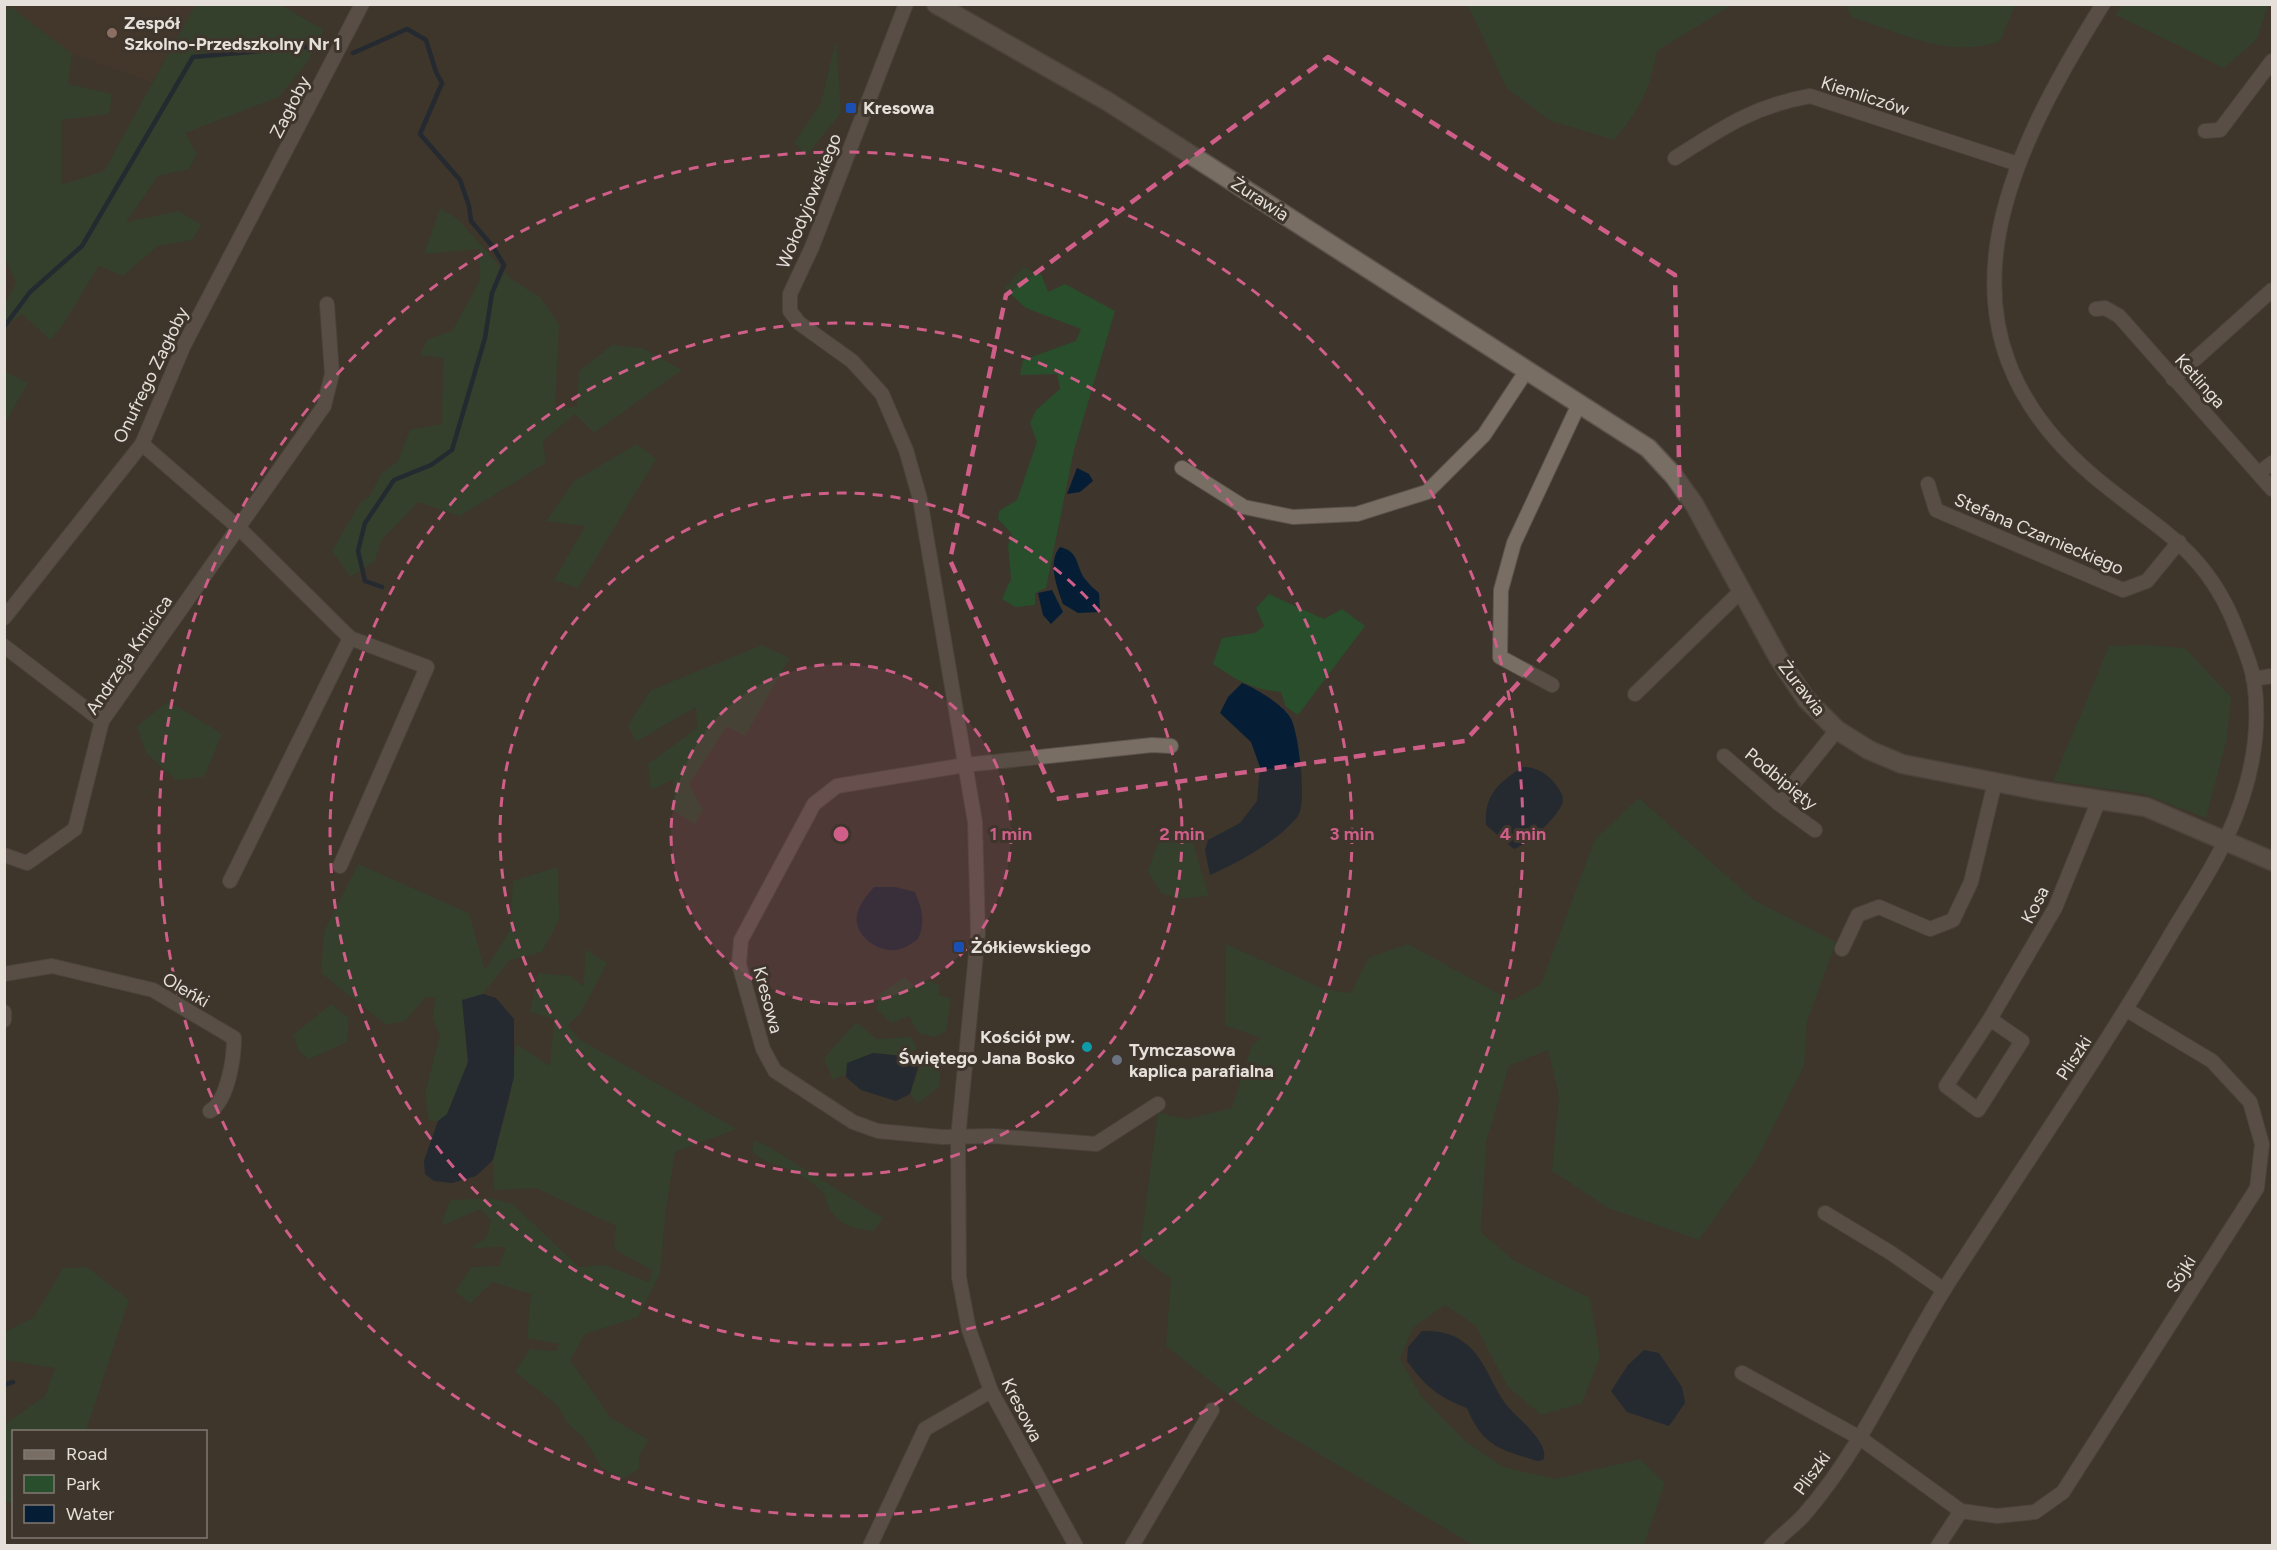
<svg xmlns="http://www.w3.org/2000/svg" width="2277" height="1550" font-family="Figtree,sans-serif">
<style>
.built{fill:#493b2d}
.green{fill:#294e2c}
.water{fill:#051e36}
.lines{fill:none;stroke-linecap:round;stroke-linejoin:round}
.stream{stroke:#051e36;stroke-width:4.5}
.street-casing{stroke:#5b534c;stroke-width:16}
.secondary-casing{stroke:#5b534c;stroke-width:21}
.street{stroke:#786e64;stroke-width:14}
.secondary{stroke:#786e64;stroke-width:18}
.marked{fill:none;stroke:#cf5e88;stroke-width:4.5;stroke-dasharray:12 8;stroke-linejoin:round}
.ring{fill:none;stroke:#cf5e88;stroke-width:3;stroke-dasharray:10 8}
.education-dot{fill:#8d6e63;stroke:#3e352c;stroke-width:2}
.transit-dot{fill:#1a4fb4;stroke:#3e352c;stroke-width:2}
.culture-dot{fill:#0f9aa8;stroke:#3e352c;stroke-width:2}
.worship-dot{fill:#6b7280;stroke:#3e352c;stroke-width:2}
.labels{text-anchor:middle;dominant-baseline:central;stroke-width:6;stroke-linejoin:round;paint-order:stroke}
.poi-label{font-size:18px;font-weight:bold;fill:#e6e0db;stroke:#3e352c;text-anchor:start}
.street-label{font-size:18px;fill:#e6e0db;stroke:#3e352c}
.centre{fill:#cf5e88;stroke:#3e352c;stroke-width:3}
.ring-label{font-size:18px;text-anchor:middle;font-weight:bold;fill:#cf5e88;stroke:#3e352c;stroke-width:6;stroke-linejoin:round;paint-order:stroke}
</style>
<rect width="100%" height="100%" fill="#3e352c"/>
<!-- built -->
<polygon class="built" points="5,4 195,5 152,82 72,54 10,6 5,11"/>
<!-- green -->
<g class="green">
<polygon points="204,4 281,5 324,30 307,63 279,97 185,133 197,154 189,169 158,176 126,222 179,211 202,225 192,240 158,246 123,276 99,266 61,328 50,340 22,314 5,326 5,305 16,283 4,255 5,11 10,6 72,54 68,84 112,94 109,114 61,120 61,185 104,171 194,7"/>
<path d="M1468,5H1732L1657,51C1649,92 1641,108 1614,140L1551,121L1507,89Z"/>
<path d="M1845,5H2015L2000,41C1951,60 1898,32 1852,17Z"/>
<polygon points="2121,5 2121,4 2268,5 2257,39 2224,68 2116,15"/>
<polygon points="836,40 841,113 807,155 794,143 821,103"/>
<polygon points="440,208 459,220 511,279 541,298 559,324 555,408 577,406 579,371 612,345 643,348 682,370 594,433 575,414 543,441 546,463 460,516 418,502 381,541 375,561 350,577 332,551 360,503 370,496 381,474 398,461 410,430 442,424 443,358 420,355 428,339 452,331 480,280 479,249 424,254"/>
<polygon points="1023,267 1041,274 1048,292 1065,284 1115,311 1074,450 1046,588 1035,593 1035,605 1015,607 1002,599 1011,579 1008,545 1012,534 998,519 999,511 1017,500 1037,442 1030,423 1036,410 1060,389 1057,374 1020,375 1023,360 1076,341 1081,329 1026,308 1004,288"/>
<polygon points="5,372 28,383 5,423"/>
<polygon points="637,444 656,459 578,588 554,580 585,526 546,521 574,481"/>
<path d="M1269,594L1324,619L1342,609L1365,626L1298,715L1286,707L1281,692C1251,689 1238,681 1213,664L1222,638L1255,633L1264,626L1256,608Z"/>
<polygon points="762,645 790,658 745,736 727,726 689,784 703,810 695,824 674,811 673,779 651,790 648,764 697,728 696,707 636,742 628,725 651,690"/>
<polygon points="2145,645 2185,648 2231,697 2227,738 2206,818 2143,794 2053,781 2109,646"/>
<polygon points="169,701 222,734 204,777 176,780 146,753 137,726"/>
<polygon points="1639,798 1754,900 1836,942 1807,1022 1804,1066 1757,1159 1699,1240 1608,1208 1552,1171 1559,1096 1548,1050 1509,1066 1486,1142 1481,1232 1515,1261 1590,1298 1600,1357 1582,1403 1541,1415 1507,1386 1476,1326 1445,1305 1413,1328 1400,1359 1421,1396 1465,1441 1503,1467 1555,1479 1640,1459 1665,1483 1644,1545 1473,1545 1252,1414 1166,1346 1171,1279 1139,1255 1158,1113 1187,1119 1232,1108 1252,1045 1261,1038 1225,1025 1226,944 1324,989 1351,993 1368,958 1408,944 1512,1001 1541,984 1595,839"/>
<polygon points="1160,837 1191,837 1209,896 1179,899 1161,893 1148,871"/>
<polygon points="358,864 469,913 485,970 510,930 513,881 558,867 559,920 542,952 510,960 483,994 462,1000 468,1062 447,1114 438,1121 429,1121 425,1093 440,1035 433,1019 435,998 426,997 405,1021 386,1025 321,973 324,932"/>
<polygon points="585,949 607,963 581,1013 568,1025 579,1039 737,1129 675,1152 666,1208 660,1273 638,1317 585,1334 570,1360 611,1418 649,1440 639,1457 639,1469 623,1479 601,1467 584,1438 567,1423 557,1405 515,1372 530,1349 556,1351 559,1344 527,1338 531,1294 492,1282 470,1304 455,1291 472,1267 499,1266 506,1247 471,1248 487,1237 491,1220 481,1209 441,1226 450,1200 491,1198 513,1204 579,1267 604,1265 649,1282 652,1270 614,1249 616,1226 536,1188 494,1190 493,1160 509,1101 516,1044 550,1066 554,1019 530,1012 538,973 571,976 584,987"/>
<polygon points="905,977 916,989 927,980 940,986 939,995 951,999 946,1031 935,1037 918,1033 909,1016 892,1023 876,1009 880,994"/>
<polygon points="331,1004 349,1018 347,1042 309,1059 299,1052 293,1035"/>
<polygon points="856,1022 877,1039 911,1037 917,1049 905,1056 873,1053 848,1063 846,1074 833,1080 824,1058"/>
<polygon points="925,1053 941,1053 939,1087 917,1104 910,1094"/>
<path d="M754,1140L771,1148L883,1218L874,1231C847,1228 830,1222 824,1193C816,1187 809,1180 800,1175C783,1165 767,1166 752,1151Z"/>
<polygon points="87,1267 129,1300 86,1431 14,1432 13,1503 5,1502 5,1424 45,1396 55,1368 5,1360 5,1332 34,1317 63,1268"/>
</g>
<!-- water -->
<g class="water">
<polygon points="1077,468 1089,474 1093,481 1080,492 1067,494"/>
<path d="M1060,547C1080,552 1075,565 1085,579C1089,584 1094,589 1099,593L1100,612L1078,613L1063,604C1057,587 1047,562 1060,547Z"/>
<polygon points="1052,590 1063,612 1051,624 1043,615 1038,593"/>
<path d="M1242,683C1255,688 1282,704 1290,717C1299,731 1307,803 1298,816C1280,840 1237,863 1210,875L1205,850L1208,840L1240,823L1257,801L1260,767L1251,742L1220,713L1228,697Z"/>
<path d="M1523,767C1535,767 1544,772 1552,780C1557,786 1563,793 1563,800C1562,814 1527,845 1514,849L1486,825C1484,795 1499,782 1523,767Z"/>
<path d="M874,887H895L915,892C922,909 926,922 918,939C911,944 905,948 897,950C877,953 850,933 858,911C861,902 868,894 874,887Z"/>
<polygon points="483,994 496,998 514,1019 514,1077 493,1160 476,1176 452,1183 434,1181 425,1174 424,1161 438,1121 447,1114 468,1062 462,1000"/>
<polygon points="873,1053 905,1056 918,1067 910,1094 896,1101 861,1090 846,1077 847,1063"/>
<path d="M1422,1331C1437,1331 1450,1332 1462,1341C1486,1357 1491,1387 1509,1408C1519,1419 1551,1445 1543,1460L1537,1461C1500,1449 1483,1447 1467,1408C1438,1397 1425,1386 1407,1361L1408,1347Z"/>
<polygon points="1644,1350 1659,1353 1682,1387 1685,1403 1669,1426 1627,1412 1611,1391 1628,1365"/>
</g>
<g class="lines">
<!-- stream -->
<g class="stream">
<polyline points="353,53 407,29 426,40 436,72 442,83 420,134 460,180 469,206 471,221 493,247 504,265 492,293 485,338 452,450 431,465 394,480 365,523 358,551 365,581 382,587"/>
<polyline points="4,327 30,292 82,246 193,57 317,46"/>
<polyline points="4,1385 13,1382"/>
</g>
<!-- street casing -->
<g class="street-casing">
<g id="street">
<polyline points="906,4 812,247 790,294 790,311 799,323 852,361 882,394 906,450 920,499 975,822 978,933 958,1138 959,1277 969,1330 991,1391 1076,1546"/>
<polyline points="2205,131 2220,130 2272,61"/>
<path d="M1675,158C1722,128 1754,106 1810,96L2018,164"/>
<polyline points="2096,309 2105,308 2119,316 2272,489"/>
<polyline points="2173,379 2272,290"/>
<polyline points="142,444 240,529 350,638 427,667 340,866"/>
<polyline points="1182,468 1244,507 1293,517 1357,514 1427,492 1484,435 1527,370"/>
<polyline points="2259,473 2272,463"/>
<polyline points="1928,484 1936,510 2123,590 2147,581 2179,542"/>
<polyline points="4,618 142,444 184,345 362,4"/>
<polyline points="4,646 102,721"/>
<polyline points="2253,679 2272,676"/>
<polyline points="1552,685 1500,657 1501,590 1514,543 1579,404"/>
<polyline points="1635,694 1740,592"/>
<polyline points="1724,756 1778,803 1815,830"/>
<polyline points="1778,803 1837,730"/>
<polyline points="4,855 27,863 75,829 102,721 324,406 332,374 327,304"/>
<polyline points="230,881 350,638"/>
<polyline points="1842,949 1858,915 1879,907 1930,929 1953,920 1971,882 1995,782"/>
<path d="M4,974L52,966L153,990L234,1038C234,1058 228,1100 210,1111"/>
<polyline points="4,1012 4,1020"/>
<polyline points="1990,1019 2022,1041 1978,1110 1946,1086 1990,1019 2055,908 2099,800"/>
<polyline points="1158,1104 1096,1144 993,1136 942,1137 878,1131 853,1122 775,1071 763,1049 739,964 741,940 814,804 837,786 965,765 1152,745 1171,746"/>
<polyline points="1825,1213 1891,1253 1944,1290"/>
<polyline points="1742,1373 1860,1438 1961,1511 1997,1516 2035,1512 2063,1492 2257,1188 2262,1144 2250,1102 2212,1061 2127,1010"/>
<polyline points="870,1546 925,1429 991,1391"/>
<polyline points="1132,1546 1212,1410"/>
<path d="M1771,1546C1781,1535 1794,1526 1804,1515C1864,1446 1899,1361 1947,1285C2021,1170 2098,1058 2167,941C2186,908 2210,874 2226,839C2249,790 2262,736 2254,681C2251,663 2243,646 2237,630C2205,546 2154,528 2091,474C1923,329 2005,161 2103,4"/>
<polyline points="1938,1546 1961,1511"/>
</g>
</g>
<!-- secondary casing -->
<g class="secondary-casing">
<polyline id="secondary" points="936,4 1107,101 1648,448 1674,476 1694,504 1779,659 1806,699 1837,730 1869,750 1902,764 2041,791 2146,807 2272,861"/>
</g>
<!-- street -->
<use href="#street" class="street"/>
<!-- secondary -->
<use href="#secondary" class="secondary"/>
</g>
<!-- marked area -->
<path d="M0 0H2277V1550H0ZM1328,57L1675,275L1680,507L1465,741L1056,799L950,560L1006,295Z" fill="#3e352c" fill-opacity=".55" fill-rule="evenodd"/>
<path class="marked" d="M1328,57L1675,275L1680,507L1465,741L1056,799L950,560L1006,295Z"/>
<!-- distance rings -->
<circle cx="841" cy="834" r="170" fill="#cf5e88" fill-opacity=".12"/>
<g class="ring">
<circle cx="841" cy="834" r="170"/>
<circle cx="841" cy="834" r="341"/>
<circle cx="841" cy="834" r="511"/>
<circle cx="841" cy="834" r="682"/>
</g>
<!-- markers -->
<circle class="education-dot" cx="112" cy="33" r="6"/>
<g class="transit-dot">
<rect x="845" y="102" width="12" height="12" rx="3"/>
<rect x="953" y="941" width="12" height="12" rx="3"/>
</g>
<circle class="culture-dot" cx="1087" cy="1047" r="6"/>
<circle class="worship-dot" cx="1117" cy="1060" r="6"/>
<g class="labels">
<!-- poi labels -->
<g class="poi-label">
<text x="124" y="23">Zespół<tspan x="124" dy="21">Szkolno-Przedszkolny Nr 1</tspan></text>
<text x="863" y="108">Kresowa</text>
<text x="971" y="947">Żółkiewskiego</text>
<text x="1075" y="1037" text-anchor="end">Kościół pw.<tspan x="1075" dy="21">Świętego Jana Bosko</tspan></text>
<text x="1129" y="1050">Tymczasowa<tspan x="1129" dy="21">kaplica parafialna</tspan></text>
</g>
<!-- street labels -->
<g class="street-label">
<text transform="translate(1865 96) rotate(18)">Kiemliczów</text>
<text transform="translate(290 107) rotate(-63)">Zagłoby</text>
<text transform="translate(1260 199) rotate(33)">Żurawia</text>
<text transform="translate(809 201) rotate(-68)">Wołodyjowskiego</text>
<text transform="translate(151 375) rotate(-64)">Onufrego Zagłoby</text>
<text transform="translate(2200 381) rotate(48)">Ketlinga</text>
<text transform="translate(2039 534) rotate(23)">Stefana Czarnieckiego</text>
<text transform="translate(129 655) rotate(-56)">Andrzeja Kmicica</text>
<text transform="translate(1802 688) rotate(52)">Żurawia</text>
<text transform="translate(1781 779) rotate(39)">Podbipięty</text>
<text transform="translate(2035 905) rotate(-63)">Kosa</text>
<text transform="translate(186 990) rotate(30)">Oleńki</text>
<text transform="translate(768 1000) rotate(75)">Kresowa</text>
<text transform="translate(2074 1058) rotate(-57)">Pliszki</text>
<text transform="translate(2181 1274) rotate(-58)">Sójki</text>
<text transform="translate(1022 1410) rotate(63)">Kresowa</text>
<text transform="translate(1812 1473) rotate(-54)">Pliszki</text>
</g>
</g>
<circle cx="841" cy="834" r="9" class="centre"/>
<g class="ring-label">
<text x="1011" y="840">1 min</text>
<text x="1182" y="840">2 min</text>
<text x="1352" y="840">3 min</text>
<text x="1523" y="840">4 min</text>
</g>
<!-- border -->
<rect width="2277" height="1550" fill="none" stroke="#e6e0db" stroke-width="12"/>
<!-- legend -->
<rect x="12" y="1430" width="195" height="108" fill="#3e352c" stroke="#817972" stroke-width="1.5"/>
<rect x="24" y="1450" width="30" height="9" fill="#786e64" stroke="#817972" stroke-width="1.5"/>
<text x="66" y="1460" font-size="18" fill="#e6e0db">Road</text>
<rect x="24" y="1475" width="30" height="18" fill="#294e2c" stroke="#817972" stroke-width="1.5"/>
<text x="66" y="1490" font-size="18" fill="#e6e0db">Park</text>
<rect x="24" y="1505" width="30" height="18" fill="#051e36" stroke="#817972" stroke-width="1.5"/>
<text x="66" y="1520" font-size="18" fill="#e6e0db">Water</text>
</svg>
